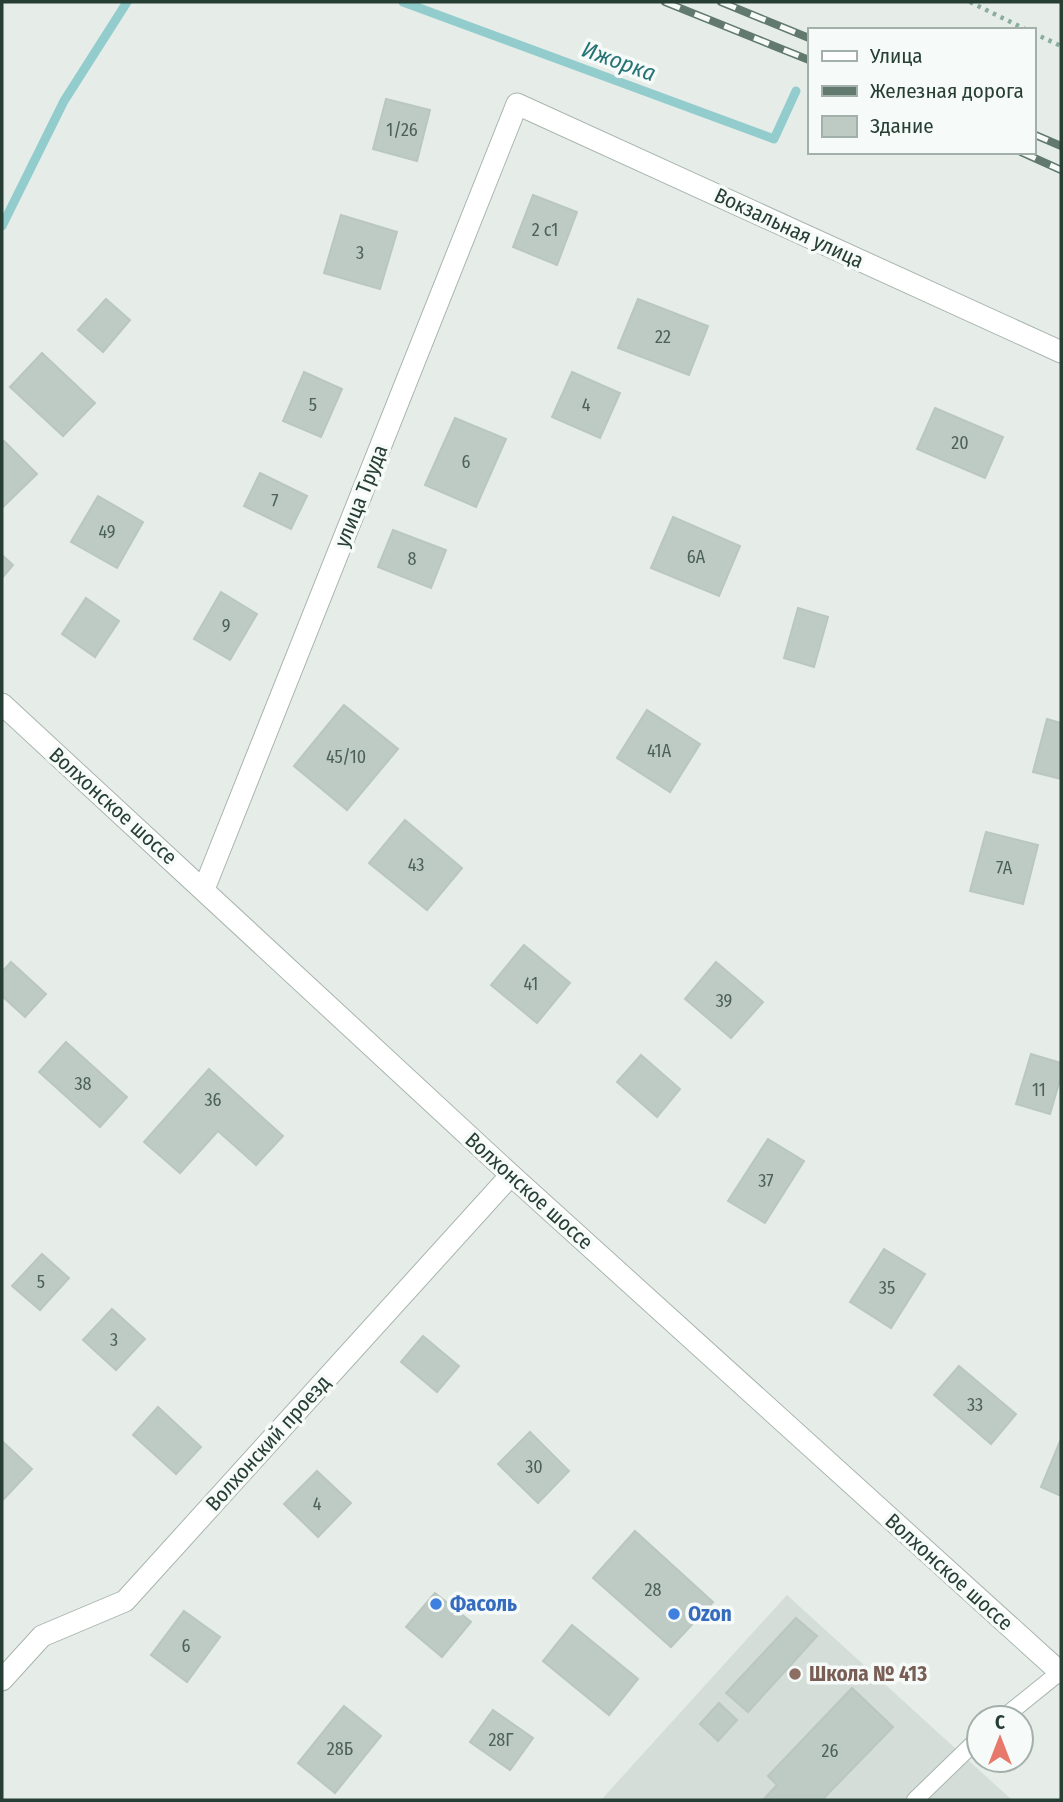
<svg xmlns="http://www.w3.org/2000/svg" width="1063" height="1802" font-family="'Fira Sans Condensed',sans-serif">
<style>
.built{fill:#d4ddd8}
.lines{fill:none;stroke-linecap:round;stroke-linejoin:round}
.stream{stroke:#93cccd;stroke-width:9}
.building{fill:#becbc4;stroke:#b9c7bf;stroke-width:2}
.service-casing{stroke:#a9b5af;stroke-width:18}
.minor-casing{stroke:#a9b5af;stroke-width:23}
.tertiary-casing{stroke:#a9b5af;stroke-width:23}
.path{stroke:#89ae9d;stroke-width:4.5;stroke-dasharray:3.5 5;stroke-linecap:butt}
.service{stroke:#fff;stroke-width:16}
.minor{stroke:#fff;stroke-width:21}
.tertiary{stroke:#fff;stroke-width:21}
.rail-casing{stroke:#61796f;stroke-width:8}
.rail{stroke:#f6faf8;stroke-width:5;stroke-dasharray:16;stroke-linecap:butt}
.shop-dot{fill:#3f7fe0;stroke:#f6faf8;stroke-width:2.5}
.education-dot{fill:#8d6e63;stroke:#f6faf8;stroke-width:2.5}
.labels{text-anchor:middle;dominant-baseline:central;stroke-width:7;stroke-linejoin:round;paint-order:stroke}
.number-label{font-size:18px;fill:#4c6158}
.street-label{font-size:21px;fill:#263e34;stroke:#f6faf8}
.shop-label{font-size:21px;font-weight:bold;fill:#366cbe;stroke:#f6faf8;text-anchor:start}
.education-label{font-size:21px;font-weight:bold;fill:#785e54;stroke:#f6faf8;text-anchor:start}
.water-label{font-size:23px;font-style:italic;fill:#257375;stroke:#f6faf8}
</style>
<rect width="100%" height="100%" fill="#e6ede9"/>
<!-- built -->
<polygon class="built" points="787,1595 1012,1800 601,1800"/>
<g class="lines">
<!-- stream -->
<g class="stream">
<polyline points="403,2 774,139 796,91"/>
<polyline points="2,226 64,101 127,2"/>
</g>
</g>
<!-- building -->
<g class="building">
<polygon points="386,99 430,110 417,161 373,149"/>
<polygon points="533,195 577,212 557,265 513,247"/>
<polygon points="341,215 397,232 380,289 324,273"/>
<polygon points="106,299 130,320 103,352 78,330"/>
<polygon points="638,299 708,326 689,375 618,348"/>
<polygon points="42,353 95,403 63,436 10,387"/>
<polygon points="304,372 342,389 321,437 283,421"/>
<polygon points="572,372 620,393 600,438 552,417"/>
<polygon points="935,408 1003,437 985,478 917,449"/>
<polygon points="455,418 506,439 476,507 425,485"/>
<polygon points="4,441 37,474 2,508 2,444"/>
<polygon points="260,473 307,496 291,529 244,506"/>
<polygon points="98,496 143,522 117,568 71,542"/>
<polygon points="673,517 740,546 719,596 651,568"/>
<polygon points="393,530 446,550 431,588 378,567"/>
<polygon points="2,555 13,565 2,578"/>
<polygon points="221,592 257,614 230,660 194,639"/>
<polygon points="86,598 119,621 95,657 62,634"/>
<polygon points="798,608 828,617 814,667 784,658"/>
<polygon points="344,705 398,749 347,810 294,766"/>
<polygon points="647,710 700,744 670,792 617,758"/>
<polygon points="1047,719 1061,723 1061,779 1033,772"/>
<polygon points="405,820 462,868 427,910 369,863"/>
<polygon points="986,832 1038,845 1023,904 970,891"/>
<polygon points="524,945 570,983 537,1023 491,985"/>
<polygon points="11,962 46,994 25,1017 2,996 2,972"/>
<polygon points="716,962 763,1002 731,1038 685,999"/>
<polygon points="66,1042 127,1097 100,1127 39,1072"/>
<polygon points="1031,1054 1061,1063 1061,1076 1050,1114 1016,1104"/>
<polygon points="641,1055 680,1089 657,1117 617,1082"/>
<polygon points="209,1069 283,1136 256,1165 218,1131 180,1173 144,1142"/>
<polygon points="768,1139 804,1161 765,1223 728,1201"/>
<polygon points="884,1249 925,1274 891,1328 850,1302"/>
<polygon points="42,1254 69,1278 40,1310 12,1286"/>
<polygon points="112,1309 145,1339 116,1370 83,1340"/>
<polygon points="423,1336 459,1366 437,1392 401,1362"/>
<polygon points="959,1366 1016,1414 991,1444 934,1395"/>
<polygon points="158,1407 201,1447 176,1474 133,1435"/>
<polygon points="530,1432 569,1471 538,1503 498,1464"/>
<polygon points="1061,1439 1061,1496 1041,1487"/>
<polygon points="2,1441 32,1469 4,1499 2,1496"/>
<polygon points="317,1471 351,1503 318,1537 284,1504"/>
<polygon points="635,1531 713,1602 671,1647 593,1578"/>
<polygon points="435,1593 471,1622 442,1657 406,1627"/>
<polygon points="184,1611 220,1637 187,1682 151,1655"/>
<polygon points="796,1618 817,1636 748,1712 726,1693"/>
<polygon points="572,1625 638,1679 609,1715 543,1661"/>
<polygon points="852,1688 893,1727 822,1800 763,1800 777,1785 768,1776"/>
<polygon points="719,1703 737,1720 718,1741 700,1724"/>
<polygon points="344,1706 381,1736 335,1793 298,1763"/>
<polygon points="493,1710 533,1738 510,1770 470,1742"/>
</g>
<g class="lines">
<!-- service casing -->
<g class="service-casing">
<g id="service">
<polyline points="1003,1718 1060,1672"/>
<polyline points="915,1800 979,1738"/>
</g>
</g>
<!-- minor casing -->
<g class="minor-casing">
<g id="minor">
<polyline points="204,889 517,104 1061,352"/>
<polyline points="2,1680 42,1636 125,1601 511,1175"/>
</g>
</g>
<!-- tertiary casing -->
<g class="tertiary-casing">
<polyline id="tertiary" points="2,704 511,1175 1061,1673"/>
</g>
<!-- path -->
<g class="path">
<polyline points="970,2 1027,30"/>
<polyline points="1033,33 1061,46"/>
</g>
<!-- service -->
<use href="#service" class="service"/>
<!-- minor -->
<use href="#minor" class="minor"/>
<!-- tertiary -->
<use href="#tertiary" class="tertiary"/>
<!-- rail casing -->
<g class="rail-casing">
<g id="rail">
<polyline points="665,2 809,60"/>
<polyline points="721,2 809,38"/>
<polyline points="1033,134 1061,146"/>
<polyline points="1021,152 1061,170"/>
</g>
</g>
<!-- rail -->
<use href="#rail" class="rail"/>
</g>
<!-- markers -->
<g class="shop-dot">
<circle cx="436" cy="1604" r="7"/>
<circle cx="674" cy="1614" r="7"/>
</g>
<circle class="education-dot" cx="795" cy="1674" r="7"/>
<g class="labels">
<!-- number labels -->
<g class="number-label">
<text x="402" y="130">1/26</text>
<text x="545" y="230">2 с1</text>
<text x="360" y="253">3</text>
<text x="663" y="337">22</text>
<text x="313" y="405">5</text>
<text x="586" y="405">4</text>
<text x="960" y="443">20</text>
<text x="466" y="462">6</text>
<text x="275" y="501">7</text>
<text x="107" y="532">49</text>
<text x="696" y="557">6А</text>
<text x="412" y="559">8</text>
<text x="226" y="626">9</text>
<text x="659" y="751">41А</text>
<text x="346" y="757">45/10</text>
<text x="416" y="865">43</text>
<text x="1004" y="868">7А</text>
<text x="531" y="984">41</text>
<text x="724" y="1001">39</text>
<text x="83" y="1084">38</text>
<text x="1039" y="1090">11</text>
<text x="213" y="1100">36</text>
<text x="766" y="1181">37</text>
<text x="41" y="1282">5</text>
<text x="887" y="1288">35</text>
<text x="114" y="1340">3</text>
<text x="975" y="1405">33</text>
<text x="534" y="1467">30</text>
<text x="317" y="1504">4</text>
<text x="653" y="1590">28</text>
<text x="186" y="1646">6</text>
<text x="501" y="1740">28Г</text>
<text x="340" y="1749">28Б</text>
<text x="830" y="1751">26</text>
</g>
<!-- street labels -->
<g class="street-label">
<text transform="translate(789 228) rotate(25)">Вокзальная улица</text>
<text transform="translate(361 496) rotate(-68)">улица Труда</text>
<text transform="translate(113 806) rotate(42)">Волхонское шоссе</text>
<text transform="translate(529 1191) rotate(42)">Волхонское шоссе</text>
<text transform="translate(268 1443) rotate(-48)">Волхонский проезд</text>
<text transform="translate(949 1572) rotate(42)">Волхонское шоссе</text>
</g>
<!-- shop labels -->
<g class="shop-label">
<text x="450" y="1604">Фасоль</text>
<text x="688" y="1614">Ozon</text>
</g>
<!-- education labels -->
<g class="education-label">
<text x="809" y="1674">Школа № 413</text>
</g>
<!-- water labels -->
<g class="water-label">
<text transform="translate(619 61) rotate(20)">Ижорка</text>
</g>
</g>
<!-- border -->
<rect width="1063" height="1802" fill="none" stroke="#263e34" stroke-width="7"/>
<!-- legend -->
<rect x="808" y="28" width="228" height="126" fill="#f6faf8" stroke="#a3afaa" stroke-width="2"/>
<rect x="822" y="51" width="35" height="10" fill="#ffffff" stroke="#a3afaa" stroke-width="2"/>
<text x="870" y="63" font-size="21" fill="#263e34">Улица</text>
<rect x="822" y="86" width="35" height="10" fill="#61796f" stroke="#a3afaa" stroke-width="2"/>
<text x="870" y="98" font-size="21" fill="#263e34">Железная дорога</text>
<rect x="822" y="116" width="35" height="21" fill="#becbc4" stroke="#a3afaa" stroke-width="2"/>
<text x="870" y="133" font-size="21" fill="#263e34">Здание</text>
<!-- north arrow -->
<g transform="translate(1000 1739)"><circle r="33" fill="#f6faf8" stroke="#a3afaa" stroke-width="2"/>
<path d="M0-5L12 26L0 18L-12 26Z" fill="#e6796b"/>
<text y="-10" font-size="19" font-weight="bold" text-anchor="middle" fill="#263e34">С</text>
</g>
</svg>
